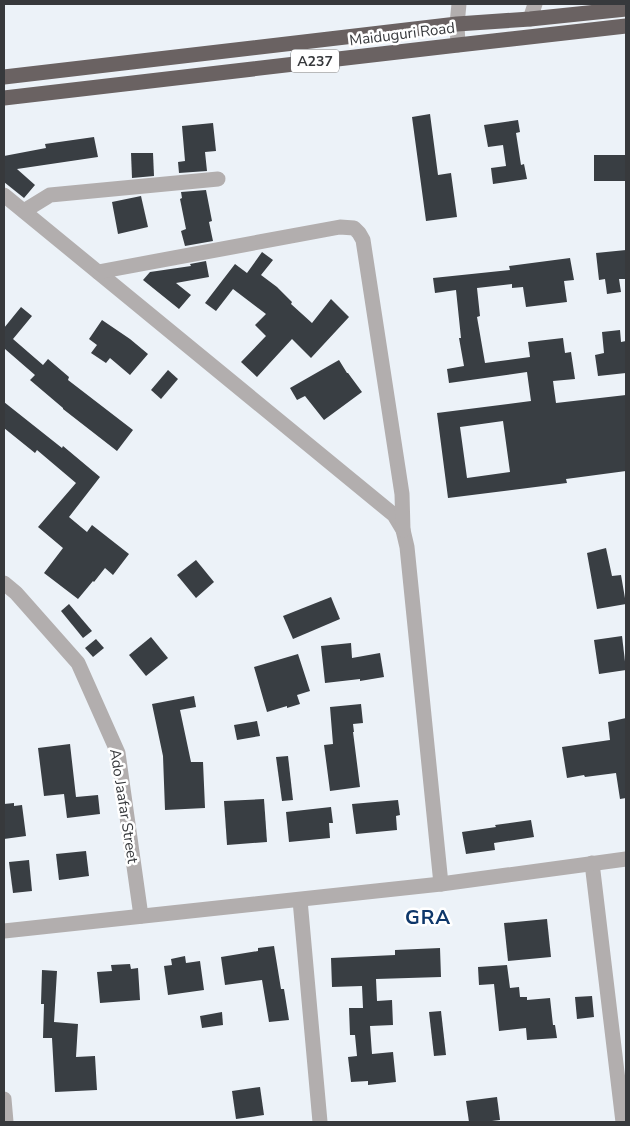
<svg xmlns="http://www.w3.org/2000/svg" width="630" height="1126" font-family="'Nunito Sans',sans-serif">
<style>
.building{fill:#393e43;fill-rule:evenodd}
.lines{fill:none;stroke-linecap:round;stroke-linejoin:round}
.minor{stroke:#b2aeae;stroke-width:15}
.highway{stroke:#6a6262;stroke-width:15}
.labels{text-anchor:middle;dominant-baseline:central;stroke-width:5;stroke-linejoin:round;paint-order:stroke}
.shield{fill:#fff;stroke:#737476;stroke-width:1}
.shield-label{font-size:14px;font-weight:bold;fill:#37393c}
.street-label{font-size:15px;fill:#37393c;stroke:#fff}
.district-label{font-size:20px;font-weight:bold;letter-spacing:1px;fill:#0e376a;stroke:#fff}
</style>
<rect width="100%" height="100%" fill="#ecf2f8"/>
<!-- building -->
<g class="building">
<polygon points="430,114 438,175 451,173 457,217 426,221 412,117"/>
<polygon points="518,120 520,132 516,133 521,165 524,164 527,179 493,184 491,168 506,166 503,145 488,147 484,125"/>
<polygon points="213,123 216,151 205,152 207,171 179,173 178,162 185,161 182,126"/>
<polygon points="94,137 98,157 17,169 35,185 24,198 4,182 4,156 46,148 45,144"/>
<polygon points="131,153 153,153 154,176 132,178"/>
<rect x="594" y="155" width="32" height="26"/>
<polygon points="206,190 212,221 209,222 213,241 185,246 181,231 186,229 180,199 182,198 181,192"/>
<polygon points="141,196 148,227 118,234 112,202"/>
<polygon points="626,250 626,279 619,279 621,292 607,294 605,279 599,280 596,253"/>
<polygon points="262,252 273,260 261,275 277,287 292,302 291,304 312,323 331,299 349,317 311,358 292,339 257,377 241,362 266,336 255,325 266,314 233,289 216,311 205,303 235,264 247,273"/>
<path d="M570,258L574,280L564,281L567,302L526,307L523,287L512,288V284L477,288L480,316L477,317L485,363L530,357L528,342L563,338L565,353L571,352L575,379L553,381L556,403L626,395V471L566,479L567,483L448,498L437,413L531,401L527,372L449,383L447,369L464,366L459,338H461L456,290L435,293L433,278L510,270L509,266ZM503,421L510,472L467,478L460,427Z"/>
<polygon points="206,261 209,277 176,283 191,295 179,309 143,280 150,272 191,266 190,264"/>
<polygon points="21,307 32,316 13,339 43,365 48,359 69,377 68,380 133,430 117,451 63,409 63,408 30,380 35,375 5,349 4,350 4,328"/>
<polygon points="102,320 130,339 148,354 130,375 110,358 106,363 91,353 97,345 89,339"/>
<polygon points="620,330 621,342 626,341 626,373 598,376 595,355 604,353 602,332"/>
<polygon points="339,360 347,373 348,373 362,392 324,420 305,396 297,400 290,388"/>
<polygon points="168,370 178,379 161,399 151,390"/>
<polygon points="4,402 62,448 63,446 100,477 69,517 87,532 92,525 129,554 113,575 105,568 94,582 93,581 78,599 44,573 63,548 38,527 76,483 37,450 35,453 4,428"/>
<polygon points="606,548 612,576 621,575 626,604 597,609 587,553"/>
<polygon points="196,560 214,582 196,598 177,575"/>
<polygon points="331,597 340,619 293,639 283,616"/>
<polygon points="69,604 92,631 83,638 61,611"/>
<polygon points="622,636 626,670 599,674 594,640"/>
<polygon points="151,637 168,658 146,676 129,655"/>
<polygon points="96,639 104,648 93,657 85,648"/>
<polygon points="351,643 352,658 380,653 384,677 360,681 360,679 325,683 321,646"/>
<polygon points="298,654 310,691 297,695 300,704 287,708 287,706 267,712 254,667"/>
<polygon points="194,696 196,707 180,710 191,762 203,762 205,808 165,810 163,756 152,704"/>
<polygon points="361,704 363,723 353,724 354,732 353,732 360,787 330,791 324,745 333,744 330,707"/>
<polygon points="626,718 626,798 620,799 616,773 585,777 584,775 567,778 562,747 610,740 608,722"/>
<polygon points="257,721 260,736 237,740 234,725"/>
<polygon points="70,744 76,797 98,795 100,814 67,818 64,794 44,796 38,748"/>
<polygon points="288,756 293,800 282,801 276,757"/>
<polygon points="264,799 267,842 227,845 224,801"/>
<polygon points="398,800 400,815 396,816 397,830 356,834 352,804"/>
<polygon points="14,803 14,806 22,805 26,836 4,839 4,804"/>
<polygon points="331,807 333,823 329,823 330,838 289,842 286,812"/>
<polygon points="531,820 534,837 494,843 495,850 466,854 462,832 496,827 495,825"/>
<polygon points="86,851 89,876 59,880 56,854"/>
<polygon points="29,860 32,891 13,893 9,862"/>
<polygon points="547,919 551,957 508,961 504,923"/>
<polygon points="274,946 281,989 284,989 289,1020 269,1022 262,980 225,985 221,957 258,951 258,948"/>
<polygon points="440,948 441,977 376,979 377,1001 392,1000 393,1025 370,1026 372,1054 393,1052 396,1082 368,1085 368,1081 351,1082 348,1057 357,1056 355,1035 350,1035 349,1008 363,1008 362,986 332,987 331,958 395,955 395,950"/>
<polygon points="185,956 186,963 200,961 204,990 168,995 164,966 172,965 171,959"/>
<polygon points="130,964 131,969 138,968 140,1000 100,1003 97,972 112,971 111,965"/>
<polygon points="507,965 510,988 519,987 520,997 527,997 527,1000 550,998 553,1025 555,1025 557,1038 527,1040 526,1028 499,1031 494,984 479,985 478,967"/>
<polygon points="42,970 57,971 54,1022 78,1024 76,1057 95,1056 97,1090 55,1092 52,1038 43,1038 44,1004 41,1004"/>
<polygon points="592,996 594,1017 577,1019 575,997"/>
<polygon points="441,1011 446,1055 434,1056 429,1012"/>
<polygon points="222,1012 223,1025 202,1028 200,1016"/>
<polygon points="260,1087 264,1115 236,1119 232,1091"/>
<polygon points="497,1097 500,1120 484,1122 469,1122 466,1101"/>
</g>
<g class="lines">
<!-- minor -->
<g class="minor">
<polyline points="530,19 535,4"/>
<polyline points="458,45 457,24 459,4"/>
<polyline points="4,195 394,515 403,530 407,547 441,884"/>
<polyline points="24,211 50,195 218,179"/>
<polyline points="98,272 340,227 354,228 359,233 363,240 402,494 403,530"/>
<polyline points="4,583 16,593 78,663 118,753 141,916"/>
<polyline points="592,863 623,1122"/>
<polyline points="300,900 320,1122"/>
<polyline points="4,931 441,884 626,859"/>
<polyline points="4,1099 6,1122"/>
</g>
<!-- highway -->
<g class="highway">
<polyline points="4,77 457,24 530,19 626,9"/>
<polyline points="4,98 458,45 626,26"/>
</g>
</g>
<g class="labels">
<!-- shield labels -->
<rect class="shield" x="291" y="49.5" width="48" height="23" rx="4"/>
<g class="shield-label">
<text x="315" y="61">A237</text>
</g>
<!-- street labels -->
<g class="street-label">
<text transform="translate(402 34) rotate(-7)">Maiduguri Road</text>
<text transform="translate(124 806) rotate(81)">Ado Jaafar Street</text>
</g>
<!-- district labels -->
<g class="district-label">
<text x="428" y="917">GRA</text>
</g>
</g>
<!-- border -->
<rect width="630" height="1126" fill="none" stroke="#37393c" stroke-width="10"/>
</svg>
